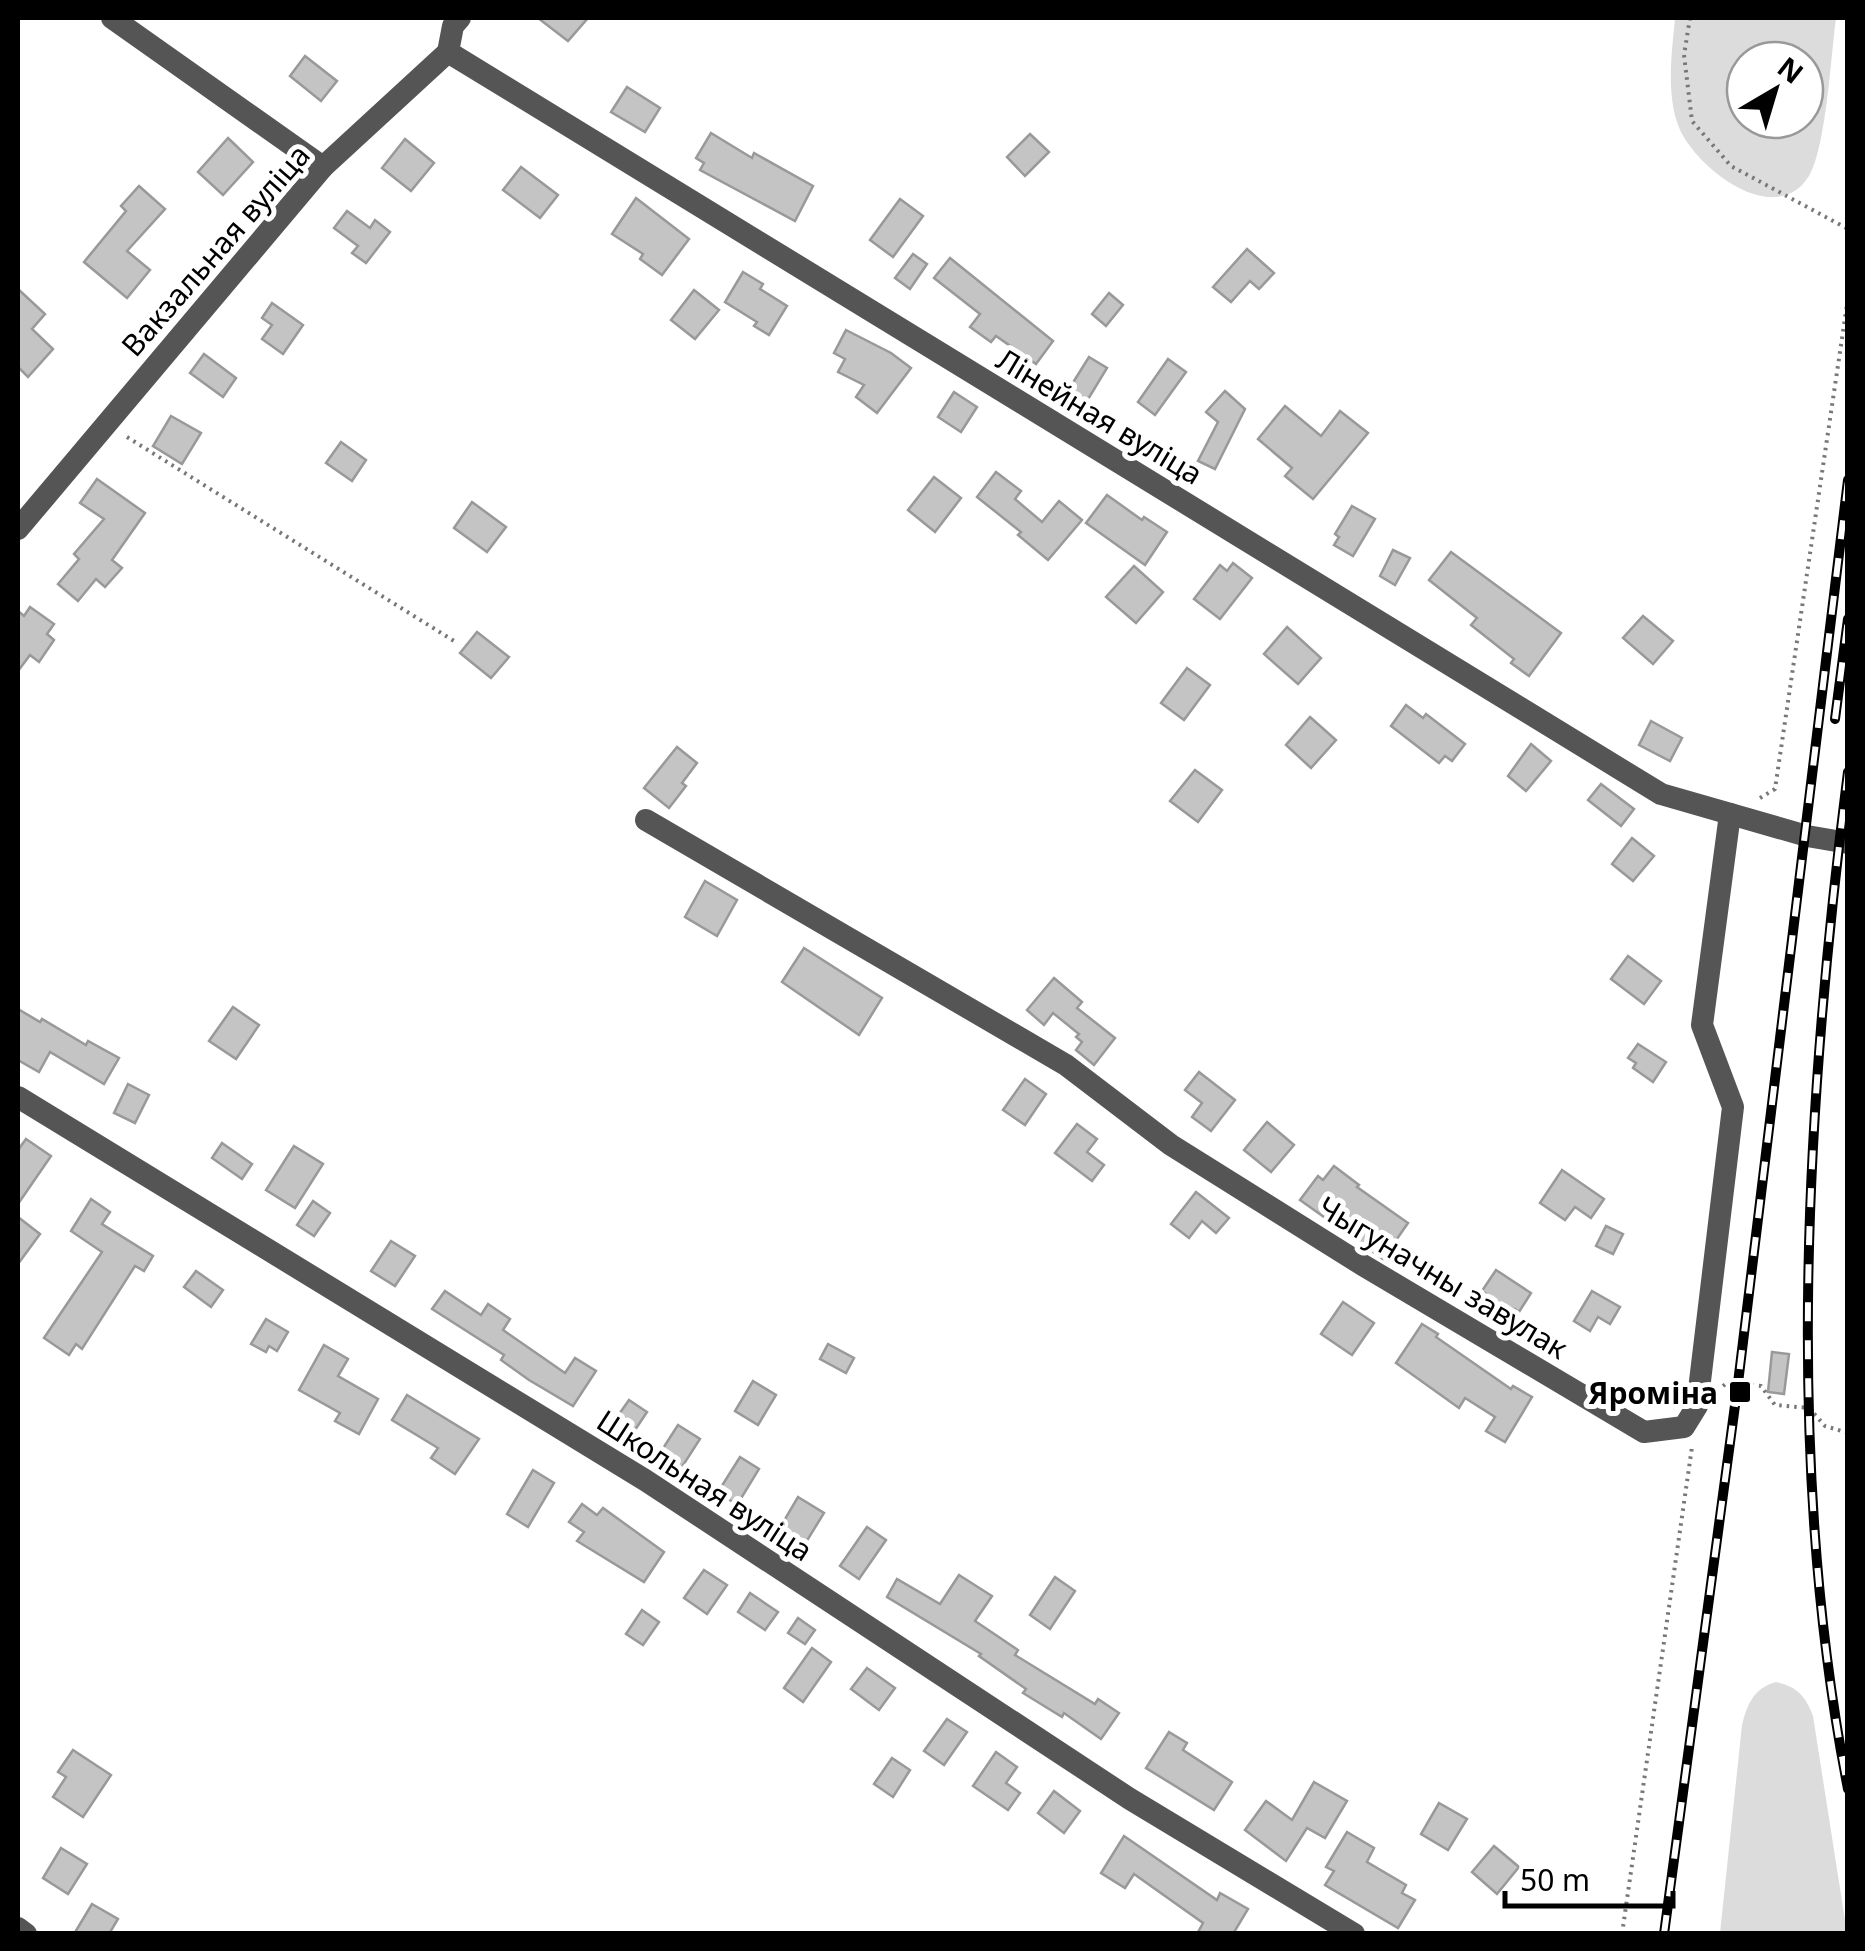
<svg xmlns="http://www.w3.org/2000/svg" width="1865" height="1951" font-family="'Noto Sans',sans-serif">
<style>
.green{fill:#dcdcdc;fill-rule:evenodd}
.building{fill:#c4c4c4;stroke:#999;stroke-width:2.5}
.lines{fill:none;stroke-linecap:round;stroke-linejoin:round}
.path{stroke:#777;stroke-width:4;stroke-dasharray:2.5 5;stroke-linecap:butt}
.minor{stroke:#555;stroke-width:22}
.rail-casing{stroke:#000;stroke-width:10}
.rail{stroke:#fff;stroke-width:6;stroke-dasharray:19;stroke-linecap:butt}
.poi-dot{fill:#000;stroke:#fff;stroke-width:4}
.labels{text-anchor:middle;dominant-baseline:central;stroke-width:10;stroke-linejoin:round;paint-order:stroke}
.street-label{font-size:30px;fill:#000;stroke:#fff}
.poi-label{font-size:30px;font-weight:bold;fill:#000;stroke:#fff;text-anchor:end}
</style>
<rect width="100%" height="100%" fill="#fff"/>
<!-- green -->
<g class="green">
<path d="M1675,18H1836C1831,55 1826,148 1809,176C1775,231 1693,166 1678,125C1666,91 1672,52 1675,18ZM1745,60H1805V120H1745Z"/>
<path d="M1776,1682C1797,1686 1806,1697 1813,1716L1847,1933H1720L1742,1725C1747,1704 1754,1688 1776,1682Z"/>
</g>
<!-- building -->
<g class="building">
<polygon points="538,18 588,18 568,41"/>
<polygon points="305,56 337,81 321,101 290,76"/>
<polygon points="627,87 660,108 645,132 611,112"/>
<polygon points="711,133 752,158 754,153 813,186 795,221 700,170 704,163 696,158"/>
<polygon points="1030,134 1049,152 1025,176 1007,157"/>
<polygon points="228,138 253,162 223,195 198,172"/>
<polygon points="405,139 434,163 411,191 382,168"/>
<polygon points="521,167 558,195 540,218 503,190"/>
<polygon points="139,186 165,209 127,251 150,270 127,298 84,262 126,211 121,206"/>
<polygon points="636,198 689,239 662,275 640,259 643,254 612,234"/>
<polygon points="900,199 923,216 893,257 870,240"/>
<polygon points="347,211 370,228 375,220 390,232 366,263 352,253 358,246 334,228"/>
<polygon points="1247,249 1274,273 1259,289 1250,281 1231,302 1213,287"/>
<polygon points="913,254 927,264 910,289 895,278"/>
<polygon points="950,258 1053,341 1036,364 996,336 991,342 970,327 980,314 934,278"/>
<polygon points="743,272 763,284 760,289 787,306 769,335 754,326 757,322 725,302"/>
<polygon points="18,289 45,314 32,329 53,349 28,377 18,367"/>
<polygon points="694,290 719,310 695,339 671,320"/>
<polygon points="1109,293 1123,305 1106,326 1092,314"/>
<polygon points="272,303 303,325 283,354 262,339 272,325 262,318"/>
<polygon points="846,330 891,353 911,368 877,413 856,397 864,385 838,372 845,359 834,353"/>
<polygon points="204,354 236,378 223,397 190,373"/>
<polygon points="1089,357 1107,368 1087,401 1069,389"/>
<polygon points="1168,359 1186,372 1155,415 1138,402"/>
<polygon points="1225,391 1245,409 1215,469 1198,461 1218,422 1206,412"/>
<polygon points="954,392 977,407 961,432 938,417"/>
<polygon points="1285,406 1321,436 1340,411 1368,433 1313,499 1285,476 1292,468 1258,439"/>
<polygon points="171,416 201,433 182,464 153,446"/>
<polygon points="341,442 366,460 352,481 326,463"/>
<polygon points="996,472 1021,491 1015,499 1042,522 1059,501 1082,520 1048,560 1018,535 1021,532 977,497"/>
<polygon points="934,477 961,498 935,532 908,510"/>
<polygon points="97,479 145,513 112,560 122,568 105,587 96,579 78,601 58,584 79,559 74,554 104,519 80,503"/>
<polygon points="1107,495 1142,520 1144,517 1167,532 1145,565 1086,523"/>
<polygon points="472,502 506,527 487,552 454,528"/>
<polygon points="1352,506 1375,519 1353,556 1334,545 1339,537 1335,534"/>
<polygon points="1393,550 1410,558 1395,585 1380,576"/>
<polygon points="1451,552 1561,633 1529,676 1511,663 1514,659 1471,625 1477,618 1429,580"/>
<polygon points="1233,563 1252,578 1220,619 1194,599 1220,565 1227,571"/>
<polygon points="1134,566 1163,592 1136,623 1106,597"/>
<polygon points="30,607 54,624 47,634 54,640 39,662 30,655 18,671 18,611 24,616"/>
<polygon points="1643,616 1673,641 1653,664 1623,638"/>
<polygon points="1287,627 1321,658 1298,684 1264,654"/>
<polygon points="477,632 509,657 491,678 460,653"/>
<polygon points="1187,668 1210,685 1184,720 1161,703"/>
<polygon points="1406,705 1423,718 1426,714 1465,744 1452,761 1445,756 1439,763 1391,726"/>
<polygon points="1310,717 1336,740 1311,768 1286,745"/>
<polygon points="1651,721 1682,738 1670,761 1639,745"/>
<polygon points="1531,744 1551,761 1526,791 1508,776"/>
<polygon points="677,747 697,763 682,783 686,786 669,808 644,788"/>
<polygon points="1195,770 1222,790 1198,822 1170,801"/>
<polygon points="1601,784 1634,809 1621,826 1588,800"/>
<polygon points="1632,838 1654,856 1633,881 1612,864"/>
<polygon points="705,881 737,900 717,936 685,917"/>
<polygon points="804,948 882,998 859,1035 782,982"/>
<polygon points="1628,956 1661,981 1644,1004 1611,979"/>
<polygon points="1054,978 1082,1002 1077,1008 1115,1038 1094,1065 1076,1050 1082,1042 1076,1037 1079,1034 1053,1013 1044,1025 1027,1010"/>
<polygon points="233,1007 259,1025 236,1059 209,1041"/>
<polygon points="18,1009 40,1022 42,1019 86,1045 88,1041 119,1058 104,1084 50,1052 39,1072 18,1060"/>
<polygon points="1638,1044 1666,1062 1653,1082 1633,1068 1636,1063 1628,1058"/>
<polygon points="1199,1072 1235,1100 1211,1131 1192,1117 1202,1103 1185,1090"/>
<polygon points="1025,1079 1046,1094 1025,1125 1003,1110"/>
<polygon points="128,1084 149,1095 135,1123 114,1113"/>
<polygon points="1267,1122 1294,1145 1271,1172 1244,1150"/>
<polygon points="1077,1124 1097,1139 1087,1152 1104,1165 1092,1181 1055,1153"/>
<polygon points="26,1139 51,1156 18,1204 18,1150"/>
<polygon points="222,1143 252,1164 242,1179 212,1158"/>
<polygon points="294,1146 323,1164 295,1208 266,1190"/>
<polygon points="1334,1166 1359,1185 1357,1187 1408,1223 1383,1259 1300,1200 1318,1176 1323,1180"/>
<polygon points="1562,1170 1604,1199 1591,1218 1575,1207 1565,1220 1540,1203"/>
<polygon points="1196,1192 1229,1218 1216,1233 1202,1221 1189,1238 1171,1224"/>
<polygon points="91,1199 110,1212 102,1224 153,1256 144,1271 135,1266 82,1349 76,1344 69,1355 44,1338 102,1252 71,1231"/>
<polygon points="313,1201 330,1213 314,1236 297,1225"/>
<polygon points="18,1217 40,1234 18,1264"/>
<polygon points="1606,1226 1623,1234 1613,1254 1596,1246"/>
<polygon points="391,1241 415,1256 395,1286 371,1271"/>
<polygon points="1496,1270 1531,1293 1519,1312 1515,1309 1513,1312 1482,1291"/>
<polygon points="196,1271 223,1290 211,1307 184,1287"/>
<polygon points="445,1291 481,1315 488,1304 510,1319 503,1330 565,1373 575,1358 596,1371 573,1406 529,1380 501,1360 504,1355 432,1309"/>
<polygon points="1592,1291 1620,1307 1610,1324 1598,1317 1590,1331 1574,1321"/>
<polygon points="1343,1302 1374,1323 1352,1355 1321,1334"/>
<polygon points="266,1319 288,1332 277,1351 269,1346 266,1352 251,1344"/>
<polygon points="1422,1324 1438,1334 1436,1337 1511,1389 1513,1386 1532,1397 1505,1442 1486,1431 1495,1417 1465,1398 1459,1408 1396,1363"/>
<polygon points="828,1344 854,1358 846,1373 820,1359"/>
<polygon points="324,1345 348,1359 338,1376 378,1399 359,1434 335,1421 340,1413 299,1390"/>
<polygon points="1772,1352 1789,1354 1784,1394 1768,1392"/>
<polygon points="753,1381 776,1395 758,1425 735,1411"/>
<polygon points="407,1395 479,1439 455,1474 431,1458 438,1448 392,1420"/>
<polygon points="629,1400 647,1412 629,1439 610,1427"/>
<polygon points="678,1425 700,1439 680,1470 658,1456"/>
<polygon points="740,1457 759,1469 737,1505 718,1492"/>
<polygon points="533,1470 554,1483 528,1527 507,1514"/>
<polygon points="798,1497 824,1513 803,1547 778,1531"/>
<polygon points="582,1504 597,1515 603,1508 664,1552 644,1582 577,1541 584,1532 569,1522"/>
<polygon points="867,1527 886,1540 859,1579 840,1566"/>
<polygon points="704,1570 727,1585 707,1614 684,1598"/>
<polygon points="959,1575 992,1596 975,1621 1018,1650 1015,1655 1095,1704 1098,1699 1119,1713 1101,1739 1064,1713 1062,1717 1023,1693 1026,1689 979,1656 981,1654 887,1597 897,1579 940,1604"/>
<polygon points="1055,1577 1075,1591 1050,1629 1030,1615"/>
<polygon points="750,1593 778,1612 765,1630 738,1612"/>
<polygon points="642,1610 659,1622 643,1645 626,1634"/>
<polygon points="798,1618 815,1630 805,1644 788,1633"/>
<polygon points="812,1648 831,1662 803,1702 784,1688"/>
<polygon points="867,1668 895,1688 879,1710 851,1689"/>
<polygon points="947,1719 967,1732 944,1765 924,1751"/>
<polygon points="1169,1732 1187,1743 1183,1750 1232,1782 1214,1810 1146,1768"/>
<polygon points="73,1750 111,1775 83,1817 53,1797 66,1777 58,1772"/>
<polygon points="996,1752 1017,1767 1006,1783 1020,1793 1008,1810 973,1786"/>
<polygon points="892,1758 910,1770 893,1797 874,1784"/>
<polygon points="1314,1782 1347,1801 1325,1838 1307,1828 1286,1861 1245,1830 1266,1801 1292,1820"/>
<polygon points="1054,1791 1080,1811 1064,1833 1038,1813"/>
<polygon points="1439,1803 1467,1819 1448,1850 1421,1834"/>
<polygon points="1347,1832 1374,1848 1367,1862 1406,1885 1402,1893 1415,1900 1398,1928 1325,1885 1334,1871 1326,1867"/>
<polygon points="1124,1836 1217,1900 1220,1893 1248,1909 1233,1934 1197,1934 1203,1923 1134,1874 1125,1888 1101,1873"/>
<polygon points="1494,1846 1519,1867 1497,1894 1472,1872"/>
<polygon points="61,1848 87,1864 68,1894 43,1878"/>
<polygon points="92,1904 118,1919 109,1934 74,1934"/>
</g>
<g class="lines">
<!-- path -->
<g class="path">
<polyline points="1690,18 1684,55 1692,121 1731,166 1848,229"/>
<polyline points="127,437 454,641"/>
<polyline points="1760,798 1775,789 1848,298"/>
<polyline points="1723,1386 1728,1382 1761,1386 1775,1405 1809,1408 1825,1426 1848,1433"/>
<polyline points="1622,1934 1692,1447"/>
</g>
<!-- minor -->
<g class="minor">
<polyline points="112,18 323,167"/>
<polyline points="448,52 1661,794 1807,836 1848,843"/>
<polyline points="18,529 323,167 448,52 453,26 460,18"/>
<polyline points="646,820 1066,1065 1171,1145 1361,1264 1644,1432 1684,1427 1697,1406 1733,1107 1702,1025 1730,814"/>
<polyline points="18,1097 645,1480 1130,1799 1354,1934"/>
<polyline points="18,1928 26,1934"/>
</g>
<!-- rail casing -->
<g class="rail-casing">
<g id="rail">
<polyline points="1835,719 1848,619"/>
<path d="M1848,772C1806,1101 1784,1462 1848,1789"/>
<polyline points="1664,1934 1738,1383 1848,480"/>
</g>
</g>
<!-- rail -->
<use href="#rail" class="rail"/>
</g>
<!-- markers -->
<rect class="poi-dot" x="1728" y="1380" width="24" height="24" rx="5"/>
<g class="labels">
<!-- street labels -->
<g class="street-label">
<text transform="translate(215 250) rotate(-49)">Вакзальная вуліца</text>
<text transform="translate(1100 416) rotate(31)">Лінейная вуліца</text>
<text transform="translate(1443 1277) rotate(31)">Чыгуначны завулак</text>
<text transform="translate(705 1485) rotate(33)">Школьная вуліца</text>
</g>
<!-- poi labels -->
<g class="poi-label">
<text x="1718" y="1392">Яроміна</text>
</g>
</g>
<!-- border -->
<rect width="1865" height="1951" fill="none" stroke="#000000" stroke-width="40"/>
<!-- north arrow -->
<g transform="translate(1775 90) rotate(38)"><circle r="48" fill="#ffffff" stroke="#999999" stroke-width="2.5"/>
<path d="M0-8L18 38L0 25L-18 38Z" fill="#000000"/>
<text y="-15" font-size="28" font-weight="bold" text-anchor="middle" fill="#000000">N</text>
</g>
<!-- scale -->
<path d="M1505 1891v15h168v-15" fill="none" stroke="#000000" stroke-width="5"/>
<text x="1520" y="1891" font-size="30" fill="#000000" stroke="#ffffff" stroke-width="8" paint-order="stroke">50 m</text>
</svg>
